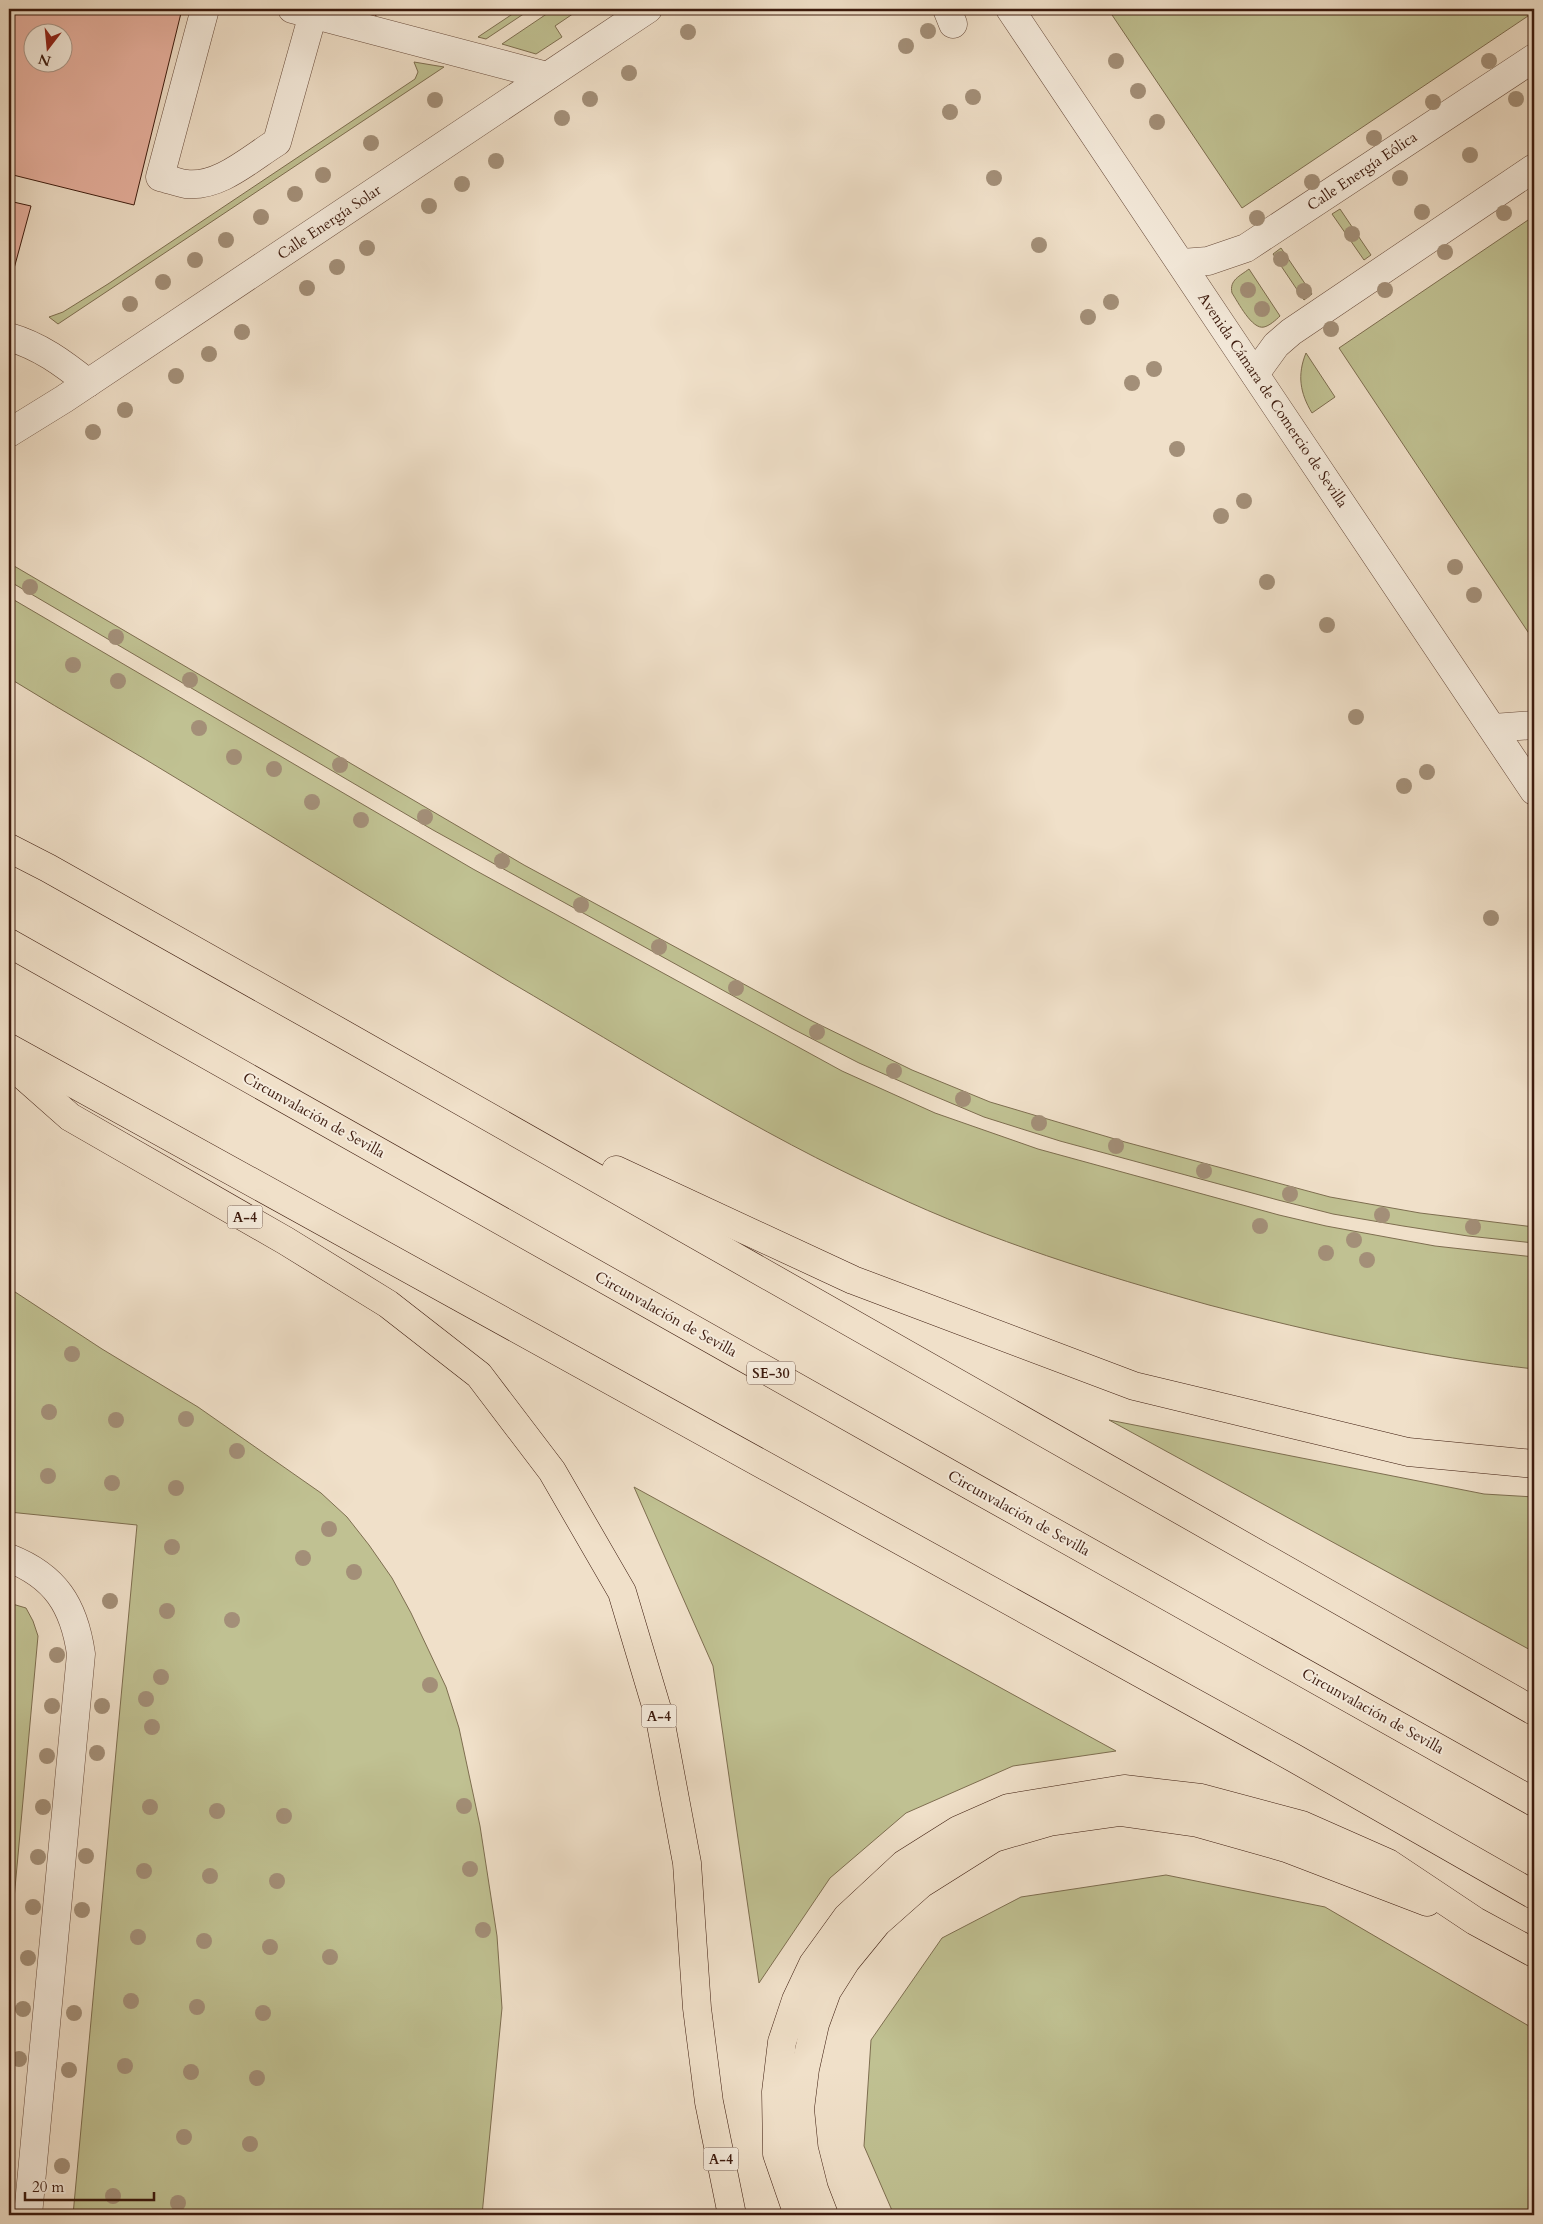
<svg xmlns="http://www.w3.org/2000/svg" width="1543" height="2224" font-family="Cardo,serif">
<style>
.green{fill:#c0c192;stroke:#7e6e50}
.building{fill:#e7b09e;stroke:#3c1a0d;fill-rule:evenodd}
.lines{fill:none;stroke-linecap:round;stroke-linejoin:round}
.minor-casing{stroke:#694c3c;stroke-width:29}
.highway-casing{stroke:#3c1a0d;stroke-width:29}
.minor{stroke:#f5ebdc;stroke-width:28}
.highway{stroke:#f0e0c9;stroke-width:28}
.tree{fill:#a38f78}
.labels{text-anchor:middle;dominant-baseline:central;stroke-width:4;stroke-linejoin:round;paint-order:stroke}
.shield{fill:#f5ebdc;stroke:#74594b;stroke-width:1}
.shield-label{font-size:14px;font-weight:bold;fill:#3c1a0d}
.street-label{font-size:15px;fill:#3c1a0d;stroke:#f5ebdc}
</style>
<rect width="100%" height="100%" fill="#f0e0c9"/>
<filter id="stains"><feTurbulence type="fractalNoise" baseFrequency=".004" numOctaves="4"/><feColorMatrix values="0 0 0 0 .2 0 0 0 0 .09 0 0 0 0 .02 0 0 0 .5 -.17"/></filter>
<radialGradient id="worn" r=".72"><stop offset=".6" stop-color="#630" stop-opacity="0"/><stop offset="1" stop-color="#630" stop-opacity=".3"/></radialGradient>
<!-- green -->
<g class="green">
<polygon points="520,9 531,9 486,39 478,37"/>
<polygon points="554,9 580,9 555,26 562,37 536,54 502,44"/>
<polygon points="1108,9 1534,9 1534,12 1242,208"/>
<polygon points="414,62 444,67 58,324 49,317 63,312 108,284 415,79 418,72"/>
<polygon points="1340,209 1371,255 1364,260 1332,214"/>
<polygon points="1534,216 1534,641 1339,348"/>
<polygon points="1281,248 1312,294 1304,300 1273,254"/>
<path d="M1249,269L1280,316C1276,320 1269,326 1264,327C1252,330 1238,302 1232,293C1229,280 1240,276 1249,269Z"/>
<path d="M1306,353L1335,397L1312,413C1300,393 1297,375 1306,353Z"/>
<polygon points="9,563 524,865 810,1020 912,1070 990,1102 1125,1142 1330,1197 1420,1213 1534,1227 1534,1243 1468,1236 1403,1226 1333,1214 1278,1200 1060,1141 984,1117 920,1090 859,1063 793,1029 433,830 9,581"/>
<path d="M9,597L473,869L842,1071L935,1113L1038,1149L1279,1215L1326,1226L1435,1246L1534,1257V1369C1425,1357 1316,1333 1209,1305C1101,1275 991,1241 889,1193C757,1133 635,1055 510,982C403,918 298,852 191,787C131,750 69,715 9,678Z"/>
<polygon points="9,1288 102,1349 198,1407 321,1493 347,1517 369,1545 392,1578 411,1613 446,1687 459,1728 480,1826 497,1936 502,2008 482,2215 73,2215 137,1525 9,1512"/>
<polygon points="1109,1420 1484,1494 1534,1497 1534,1652"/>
<polygon points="634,1487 1116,1751 1013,1766 906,1813 830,1878 759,1983 713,1666"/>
<polygon points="9,1603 26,1608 33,1621 38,1636 9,1954"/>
<polygon points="1166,1875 1325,1907 1534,2029 1534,2215 894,2215 864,2146 871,2040 942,1938 1021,1897"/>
</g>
<!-- building -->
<g class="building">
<path d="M9,9H182L134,205L9,174ZM32,32H62V62H32Z"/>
<polygon points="326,9 378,9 374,21"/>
<polygon points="9,201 31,206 9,287"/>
</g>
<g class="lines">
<!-- minor casing -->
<g class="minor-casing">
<g id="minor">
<path d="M205,9L160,177C169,179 178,183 186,184C219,188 251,158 277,142L313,14"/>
<polyline points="292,9 547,76"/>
<polyline points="947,9 953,24"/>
<polyline points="1010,9 1534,791"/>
<polyline points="1182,263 1208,261 1246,248 1534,58"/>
<path d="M9,337C40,346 63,363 88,383"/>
<polyline points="1255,374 1276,345 1291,332 1534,168"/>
<polyline points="9,433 64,399 648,9"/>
<polyline points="1493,728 1534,725"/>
<path d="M9,1558C55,1576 74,1605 81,1654L28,2215"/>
</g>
</g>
<!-- highway casing -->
<g class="highway-casing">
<g id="highway">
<path d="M9,848L48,868C545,1146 1038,1431 1534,1711"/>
<polyline points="9,943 950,1474 1534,1802"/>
<polyline points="9,1048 1294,1758 1534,1895"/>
<polyline points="9,1063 70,1117 286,1241 388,1304 479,1375 552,1471 622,1592 660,1719 687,1863 697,2008 709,2102 732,2215"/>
<polyline points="616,1170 853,1280 1134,1386 1408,1452 1534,1464"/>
<polyline points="798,2215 777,2154 776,2092 782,2042 796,2000 813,1964 847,1917 904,1864 958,1830 1008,1808 1124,1789 1201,1798 1302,1825 1388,1863 1475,1921 1534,1953"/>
<polyline points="824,2215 814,2189 804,2149 800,2109 805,2069 815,2024 827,1991 846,1961 877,1923 921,1884 994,1838 1049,1822 1120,1812 1198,1823 1286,1848 1427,1902"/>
</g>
</g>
<!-- minor -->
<use href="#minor" class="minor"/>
<!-- highway -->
<use href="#highway" class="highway"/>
</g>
<!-- trees -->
<g class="tree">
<circle cx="928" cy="31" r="8"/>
<circle cx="688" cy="32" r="8"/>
<circle cx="906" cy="46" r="8"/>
<circle cx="1116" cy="61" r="8"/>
<circle cx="1489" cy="61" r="8"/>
<circle cx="629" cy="73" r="8"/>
<circle cx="1138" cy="91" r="8"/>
<circle cx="973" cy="97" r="8"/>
<circle cx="590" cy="99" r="8"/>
<circle cx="1516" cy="99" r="8"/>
<circle cx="435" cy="100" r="8"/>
<circle cx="1433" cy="102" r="8"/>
<circle cx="950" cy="112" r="8"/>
<circle cx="562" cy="118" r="8"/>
<circle cx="1157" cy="122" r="8"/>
<circle cx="1374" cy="138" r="8"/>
<circle cx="371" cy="143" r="8"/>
<circle cx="1470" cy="155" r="8"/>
<circle cx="496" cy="161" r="8"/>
<circle cx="323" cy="175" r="8"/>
<circle cx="994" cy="178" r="8"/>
<circle cx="1400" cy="178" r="8"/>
<circle cx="1312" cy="182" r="8"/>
<circle cx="462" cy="184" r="8"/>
<circle cx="295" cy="194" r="8"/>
<circle cx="429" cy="206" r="8"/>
<circle cx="1422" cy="212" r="8"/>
<circle cx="1504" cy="213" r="8"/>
<circle cx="261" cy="217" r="8"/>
<circle cx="1257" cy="218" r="8"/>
<circle cx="1352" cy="234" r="8"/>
<circle cx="226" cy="240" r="8"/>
<circle cx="1039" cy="245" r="8"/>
<circle cx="367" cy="248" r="8"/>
<circle cx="1445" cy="252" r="8"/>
<circle cx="1281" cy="259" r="8"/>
<circle cx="195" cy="260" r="8"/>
<circle cx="337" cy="267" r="8"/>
<circle cx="163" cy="282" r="8"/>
<circle cx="307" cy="288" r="8"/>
<circle cx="1248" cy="290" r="8"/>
<circle cx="1385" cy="290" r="8"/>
<circle cx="1304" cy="291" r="8"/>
<circle cx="1111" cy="302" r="8"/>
<circle cx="130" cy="304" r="8"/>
<circle cx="1262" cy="309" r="8"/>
<circle cx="1088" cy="317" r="8"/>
<circle cx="1331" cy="329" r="8"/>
<circle cx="242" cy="332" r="8"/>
<circle cx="209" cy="354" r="8"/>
<circle cx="1154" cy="369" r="8"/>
<circle cx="176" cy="376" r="8"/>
<circle cx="1132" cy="383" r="8"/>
<circle cx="125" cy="410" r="8"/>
<circle cx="93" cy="432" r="8"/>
<circle cx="1177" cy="449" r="8"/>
<circle cx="1244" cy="501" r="8"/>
<circle cx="1221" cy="516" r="8"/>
<circle cx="1455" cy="567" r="8"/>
<circle cx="1267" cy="582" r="8"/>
<circle cx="30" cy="587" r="8"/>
<circle cx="1474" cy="595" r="8"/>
<circle cx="1327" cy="625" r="8"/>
<circle cx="116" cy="637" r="8"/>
<circle cx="73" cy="665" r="8"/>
<circle cx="190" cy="680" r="8"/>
<circle cx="118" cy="681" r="8"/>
<circle cx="1356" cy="717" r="8"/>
<circle cx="199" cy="728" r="8"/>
<circle cx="234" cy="757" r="8"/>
<circle cx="340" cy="765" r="8"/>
<circle cx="274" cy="769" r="8"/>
<circle cx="1427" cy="772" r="8"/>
<circle cx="1404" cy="786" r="8"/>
<circle cx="312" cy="802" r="8"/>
<circle cx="425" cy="817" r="8"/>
<circle cx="361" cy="820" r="8"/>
<circle cx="502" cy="861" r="8"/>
<circle cx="581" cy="905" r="8"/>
<circle cx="1491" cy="918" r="8"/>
<circle cx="659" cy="947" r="8"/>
<circle cx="736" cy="988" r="8"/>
<circle cx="817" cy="1032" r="8"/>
<circle cx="894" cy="1071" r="8"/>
<circle cx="963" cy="1099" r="8"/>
<circle cx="1039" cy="1123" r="8"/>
<circle cx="1116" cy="1146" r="8"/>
<circle cx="1204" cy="1171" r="8"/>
<circle cx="1290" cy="1194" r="8"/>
<circle cx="1382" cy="1215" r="8"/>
<circle cx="1260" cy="1226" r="8"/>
<circle cx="1473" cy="1227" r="8"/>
<circle cx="1354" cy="1240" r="8"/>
<circle cx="1326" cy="1253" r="8"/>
<circle cx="1367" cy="1260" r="8"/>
<circle cx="72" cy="1354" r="8"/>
<circle cx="49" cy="1412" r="8"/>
<circle cx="186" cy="1419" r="8"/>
<circle cx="116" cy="1420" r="8"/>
<circle cx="237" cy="1451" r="8"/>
<circle cx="48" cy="1476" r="8"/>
<circle cx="112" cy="1483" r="8"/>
<circle cx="176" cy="1488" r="8"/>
<circle cx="329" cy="1529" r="8"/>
<circle cx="172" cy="1547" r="8"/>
<circle cx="303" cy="1558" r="8"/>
<circle cx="354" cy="1572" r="8"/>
<circle cx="110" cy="1601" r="8"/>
<circle cx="167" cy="1611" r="8"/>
<circle cx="232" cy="1620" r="8"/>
<circle cx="57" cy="1655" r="8"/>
<circle cx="161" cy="1677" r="8"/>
<circle cx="430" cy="1685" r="8"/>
<circle cx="146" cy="1699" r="8"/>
<circle cx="52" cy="1706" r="8"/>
<circle cx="102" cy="1706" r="8"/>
<circle cx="152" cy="1727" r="8"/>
<circle cx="97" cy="1753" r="8"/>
<circle cx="47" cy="1756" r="8"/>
<circle cx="464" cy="1806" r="8"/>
<circle cx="43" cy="1807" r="8"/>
<circle cx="150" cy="1807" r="8"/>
<circle cx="217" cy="1811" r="8"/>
<circle cx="284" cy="1816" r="8"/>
<circle cx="86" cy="1856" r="8"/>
<circle cx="38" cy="1857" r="8"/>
<circle cx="470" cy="1869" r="8"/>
<circle cx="144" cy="1871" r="8"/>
<circle cx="210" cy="1876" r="8"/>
<circle cx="277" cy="1881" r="8"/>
<circle cx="33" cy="1907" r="8"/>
<circle cx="82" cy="1910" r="8"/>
<circle cx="483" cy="1930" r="8"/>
<circle cx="138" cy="1937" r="8"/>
<circle cx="204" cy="1941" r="8"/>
<circle cx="270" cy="1947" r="8"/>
<circle cx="330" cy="1957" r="8"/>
<circle cx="28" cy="1958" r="8"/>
<circle cx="131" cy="2001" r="8"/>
<circle cx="197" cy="2007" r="8"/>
<circle cx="23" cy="2009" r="8"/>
<circle cx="74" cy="2013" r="8"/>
<circle cx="263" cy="2013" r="8"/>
<circle cx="19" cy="2059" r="8"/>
<circle cx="125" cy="2066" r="8"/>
<circle cx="69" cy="2070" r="8"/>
<circle cx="191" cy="2072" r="8"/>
<circle cx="257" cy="2078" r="8"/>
<circle cx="184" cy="2137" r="8"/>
<circle cx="250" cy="2144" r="8"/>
<circle cx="62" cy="2166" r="8"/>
<circle cx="113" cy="2196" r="8"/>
<circle cx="178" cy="2203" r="8"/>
</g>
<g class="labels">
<!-- shield labels -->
<g class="shield">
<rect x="227.5" y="1205.5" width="35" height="23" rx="4"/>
<rect x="747" y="1361.5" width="48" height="23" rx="4"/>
<rect x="641.5" y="1704.5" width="35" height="23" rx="4"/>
<rect x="703.5" y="2147.5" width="35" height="23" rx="4"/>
</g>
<g class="shield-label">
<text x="245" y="1217">A-4</text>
<text x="771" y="1373">SE-30</text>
<text x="659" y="1716">A-4</text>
<text x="721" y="2159">A-4</text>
</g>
<!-- street labels -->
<g class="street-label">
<text transform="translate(1362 171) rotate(-34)">Calle Energía Eólica</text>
<text transform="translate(329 222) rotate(-34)">Calle Energía Solar</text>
<text transform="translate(1273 400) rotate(56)">Avenida Cámara de Comercio de Sevilla</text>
<text transform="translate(314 1115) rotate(29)">Circunvalación de Sevilla</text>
<text transform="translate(666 1314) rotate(29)">Circunvalación de Sevilla</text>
<text transform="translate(1019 1513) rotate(29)">Circunvalación de Sevilla</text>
<text transform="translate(1373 1711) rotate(29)">Circunvalación de Sevilla</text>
</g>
</g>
<!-- margin -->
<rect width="1543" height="2224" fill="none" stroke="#f0e0c9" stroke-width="30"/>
<rect x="10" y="10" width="1523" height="2204" fill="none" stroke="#3c1a0d" stroke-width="2.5"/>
<rect x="15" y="15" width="1513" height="2194" fill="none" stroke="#3c1a0d"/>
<!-- north arrow -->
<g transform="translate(48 48) rotate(196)"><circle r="24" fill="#f5ebdc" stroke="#ab9789"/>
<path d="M0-4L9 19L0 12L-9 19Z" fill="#8f2418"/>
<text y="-8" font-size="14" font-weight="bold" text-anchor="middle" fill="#3c1a0d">N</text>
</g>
<!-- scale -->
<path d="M25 2192v8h129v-8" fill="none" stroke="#3c1a0d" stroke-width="2.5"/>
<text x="32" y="2192" font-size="15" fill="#3c1a0d" stroke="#f5ebdc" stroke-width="4" paint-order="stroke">20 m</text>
<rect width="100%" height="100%" filter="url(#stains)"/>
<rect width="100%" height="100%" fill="url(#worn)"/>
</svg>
